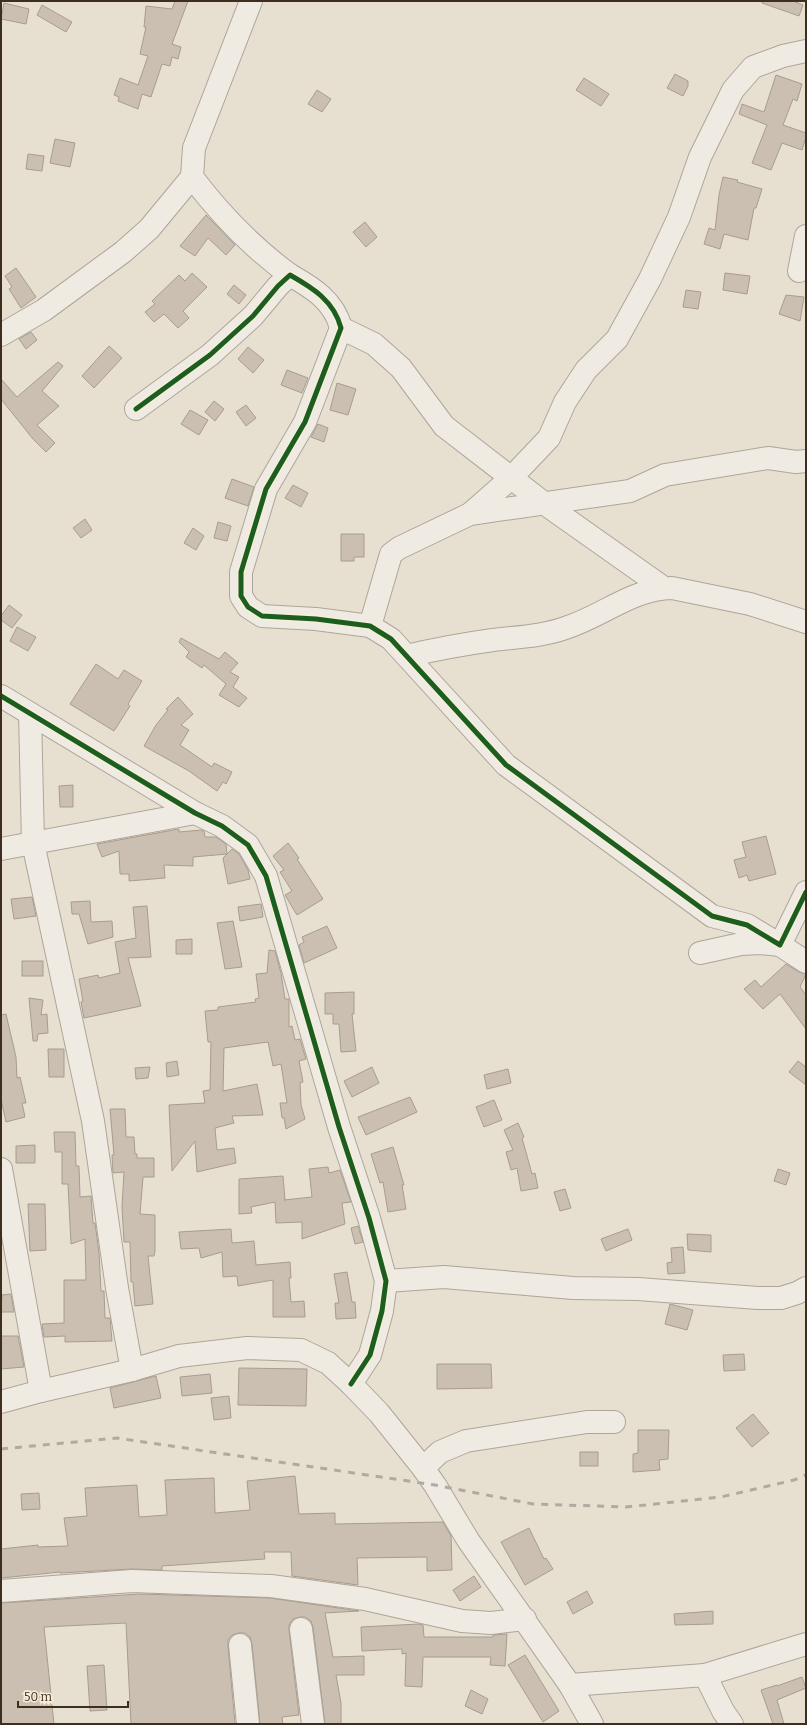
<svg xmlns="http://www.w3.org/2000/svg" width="807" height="1725" font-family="Bitter,serif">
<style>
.building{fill:#cbbfb2;stroke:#a89c90}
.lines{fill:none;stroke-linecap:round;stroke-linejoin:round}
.minor-casing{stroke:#ada599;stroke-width:24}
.minor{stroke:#efebe3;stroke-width:22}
.rail{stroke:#afaaa2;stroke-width:3;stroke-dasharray:7 7;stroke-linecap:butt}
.cycleway-casing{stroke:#f7eed8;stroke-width:8}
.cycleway{stroke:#1b5e20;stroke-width:5}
</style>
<rect width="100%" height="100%" fill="#e7e0d1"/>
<!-- building -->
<g class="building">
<polygon points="175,1 188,1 172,44 181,47 178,59 172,57 170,66 162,64 151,97 142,94 138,109 118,101 119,97 114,95 120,78 138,85 148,56 140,54 146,27 144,27 146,6 172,9"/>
<polygon points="762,1 793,1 803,5 799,16 762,3"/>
<polygon points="4,3 29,9 26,24 1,19"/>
<polygon points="42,5 72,22 66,32 37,15"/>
<polygon points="675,74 688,81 688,86 683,96 667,88"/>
<polygon points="776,75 802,84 797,101 793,99 783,125 806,133 806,137 802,150 782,143 771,170 752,163 767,125 739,114 742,104 764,112"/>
<polygon points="584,78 609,94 601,106 576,90"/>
<polygon points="317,90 331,99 322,112 308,104"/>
<polygon points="55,139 75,143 70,167 50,163"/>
<polygon points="28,154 44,156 42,171 26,169"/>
<polygon points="723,177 738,180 737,182 762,189 756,208 754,208 748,240 724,234 720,249 704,244 709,228 715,230 719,195"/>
<polygon points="206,215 235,245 226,255 208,238 195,256 180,246"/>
<polygon points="365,222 377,237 366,247 353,232"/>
<polygon points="16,268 36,297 21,308 9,289 12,287 5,276"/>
<polygon points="192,273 207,287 183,311 189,318 178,328 164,314 154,322 145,312 155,304 152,301 179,275 185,281"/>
<polygon points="725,273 750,276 747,294 723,290"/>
<polygon points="234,285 246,295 239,304 227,294"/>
<polygon points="686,290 701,292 698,309 683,307"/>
<polygon points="786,295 804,297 800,321 779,314"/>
<polygon points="31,332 37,340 26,349 19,339"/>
<polygon points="109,346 122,358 94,388 82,376"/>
<polygon points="248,347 264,360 253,373 238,359"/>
<polygon points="58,362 63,366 42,391 59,406 37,425 55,443 46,452 33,439 1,399 1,379 17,397"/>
<polygon points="287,370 308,378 302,393 281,385"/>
<polygon points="337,383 356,389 348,415 330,410"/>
<polygon points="214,401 224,409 215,421 205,412"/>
<polygon points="246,405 256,418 246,426 236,412"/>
<polygon points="190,410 208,420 199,435 181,424"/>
<polygon points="318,424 328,428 324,442 311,437"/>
<polygon points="232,479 254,487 248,506 225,498"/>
<polygon points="293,485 308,493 301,507 285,498"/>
<polygon points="85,519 92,530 81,538 73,528"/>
<polygon points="218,522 231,526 227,541 214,538"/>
<polygon points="193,528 204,536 196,550 184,543"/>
<polygon points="341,534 364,534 364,557 354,557 354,561 341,561"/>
<polygon points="9,605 22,615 12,628 1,620 1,616"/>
<polygon points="17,627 36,637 28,651 10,641"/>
<polygon points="181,638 219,659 225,652 238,663 230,672 239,677 233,687 247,698 239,707 219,695 226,684 204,665 202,668 186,657 189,652 179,642"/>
<polygon points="96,664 118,679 124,670 142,681 128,704 130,706 114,731 70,704"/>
<polygon points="178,697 193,714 181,725 189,730 180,745 212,767 214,763 232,772 226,784 223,782 217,791 189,771 144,746 156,725 168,710 166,709"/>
<polygon points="73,785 73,807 60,807 59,786"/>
<polygon points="179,829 179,832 202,830 204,831 205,837 216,837 226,844 227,854 193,857 193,866 164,865 165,878 129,881 129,874 120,874 119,851 102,857 97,844"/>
<polygon points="766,836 776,874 749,881 747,875 739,878 734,860 746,857 742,842"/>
<polygon points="288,843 299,858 297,859 323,899 297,915 285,895 292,891 280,872 284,870 273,856"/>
<polygon points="232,849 239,854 248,870 250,879 228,884 223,858"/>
<polygon points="32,897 36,916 14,919 11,899"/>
<polygon points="90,901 91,922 112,921 113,937 88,944 79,914 72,914 71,902"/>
<polygon points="261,904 263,917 240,921 238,907"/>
<polygon points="147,906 151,957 128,958 141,1006 84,1018 81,1002 83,1001 79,979 98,975 99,978 120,973 115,942 136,938 133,907"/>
<polygon points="233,921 242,967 225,969 217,923"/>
<polygon points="327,926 337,948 304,963 299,945 304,942 302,937"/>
<polygon points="192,939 192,954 176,954 176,940"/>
<polygon points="269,950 275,951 281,973 285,999 289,999 289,1027 292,1026 295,1040 300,1039 306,1059 299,1061 303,1082 300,1083 301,1105 305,1119 286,1129 284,1118 282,1118 280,1103 287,1103 281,1064 273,1066 268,1042 224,1048 223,1091 257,1084 263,1115 232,1116 234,1123 215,1128 217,1150 234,1148 236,1163 197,1172 195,1141 172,1171 169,1105 205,1103 203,1091 210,1090 211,1042 208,1042 205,1011 218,1010 218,1007 256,1002 255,999 259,998 256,974 267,973"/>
<rect x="22" y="961" width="21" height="15"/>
<polygon points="786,964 799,972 806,974 800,987 806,995 806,1029 780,994 763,1009 744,989 755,980 761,987"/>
<polygon points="354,992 354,1014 352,1014 356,1051 341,1052 339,1024 333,1024 333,1014 325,1014 325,993"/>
<polygon points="29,998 43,1000 41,1015 47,1014 48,1033 38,1034 37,1041 33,1041"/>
<polygon points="6,1014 16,1057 17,1078 20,1077 26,1103 22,1103 25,1117 6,1122 1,1099 1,1015"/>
<polygon points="48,1049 64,1049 64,1077 49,1077"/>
<polygon points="177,1061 179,1075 167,1077 166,1063"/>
<polygon points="798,1061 806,1067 806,1085 789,1072"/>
<polygon points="150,1067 148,1078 136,1079 135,1068"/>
<polygon points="372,1067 379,1083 352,1097 344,1081"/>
<polygon points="508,1069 511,1083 487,1089 484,1075"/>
<polygon points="410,1097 417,1112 366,1135 358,1117"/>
<polygon points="494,1100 502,1120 484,1127 476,1107"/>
<polygon points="110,1109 125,1109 126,1137 134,1137 135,1154 137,1154 137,1158 154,1158 154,1177 143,1177 140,1214 155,1215 155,1251 154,1256 148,1256 153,1304 135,1306 133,1282 131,1282 130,1242 124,1242 122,1207 124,1172 113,1173 112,1155 114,1155"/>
<polygon points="518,1123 524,1137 522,1138 532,1174 535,1173 538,1188 521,1191 517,1168 511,1170 506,1152 513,1150 504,1130"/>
<polygon points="54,1132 75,1132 76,1166 79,1166 80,1197 91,1196 93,1223 95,1223 99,1253 101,1291 104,1291 105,1318 110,1318 112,1341 65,1342 65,1336 44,1337 42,1324 64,1323 64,1280 86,1280 85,1239 71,1244 68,1184 62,1184 62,1152 55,1152"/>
<polygon points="35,1145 35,1163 16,1163 16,1146"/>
<polygon points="393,1147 404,1185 402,1185 406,1209 388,1212 383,1182 380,1183 371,1154"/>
<polygon points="328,1167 329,1173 340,1170 351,1202 342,1203 345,1224 302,1239 302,1222 276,1223 275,1202 251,1207 252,1213 239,1214 239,1179 283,1176 285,1200 284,1200 312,1197 309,1169"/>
<polygon points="778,1169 790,1173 786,1185 774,1181"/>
<polygon points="565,1189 571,1208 560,1211 554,1192"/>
<polygon points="28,1204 45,1204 46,1250 30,1251"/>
<polygon points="358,1226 363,1242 355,1244 351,1228"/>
<polygon points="231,1229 232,1243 254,1241 256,1265 290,1262 291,1278 289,1278 291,1302 304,1301 305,1317 273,1317 273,1280 238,1286 237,1276 223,1277 222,1252 201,1258 199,1248 181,1249 179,1232"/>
<polygon points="628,1229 632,1240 606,1251 601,1239"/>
<polygon points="687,1234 711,1235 711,1252 688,1250"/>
<polygon points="683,1247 685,1273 668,1274 667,1263 672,1262 671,1248"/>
<polygon points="347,1272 352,1302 355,1302 356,1318 336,1319 335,1303 339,1303 334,1274"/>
<polygon points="11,1294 14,1312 1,1312 2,1295"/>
<polygon points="670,1304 693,1310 687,1330 665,1324"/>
<polygon points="1,1336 18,1336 24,1367 1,1369"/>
<polygon points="744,1354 745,1370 724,1371 723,1355"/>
<polygon points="437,1364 491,1364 492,1388 437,1389"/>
<polygon points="239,1368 307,1369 306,1406 238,1405"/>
<polygon points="210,1374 212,1393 182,1396 180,1377"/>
<polygon points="156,1376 161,1398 114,1408 110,1388"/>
<polygon points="229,1396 231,1418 214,1420 211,1398"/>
<polygon points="753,1414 769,1433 752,1447 736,1428"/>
<polygon points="638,1430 669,1430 668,1459 659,1460 660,1470 633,1472 633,1454 638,1453"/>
<rect x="580" y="1452" width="18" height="14"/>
<polygon points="295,1476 299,1514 335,1513 335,1524 443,1522 451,1536 452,1570 427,1571 427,1557 357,1558 358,1585 292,1576 291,1552 264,1552 265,1559 162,1566 162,1570 131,1569 60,1573 60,1572 1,1578 1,1549 38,1545 38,1547 68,1546 64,1518 87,1516 85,1488 137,1485 139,1517 167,1515 165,1480 214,1478 215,1513 250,1510 247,1481"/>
<polygon points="39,1493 40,1509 22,1510 21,1494"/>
<polygon points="529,1528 544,1559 546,1558 553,1569 525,1585 501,1542"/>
<polygon points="474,1576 481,1587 460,1601 453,1590"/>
<polygon points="587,1591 593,1603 573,1614 567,1602"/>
<polygon points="139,1594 270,1598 359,1611 325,1613 333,1657 364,1656 364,1675 336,1675 341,1703 341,1724 325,1724 313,1627 311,1621 305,1617 300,1617 293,1619 289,1625 289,1630 299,1715 282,1717 283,1724 260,1724 252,1644 250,1637 245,1633 239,1633 232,1635 228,1640 228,1646 235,1724 131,1724 126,1623 44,1627 54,1724 1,1724 1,1603"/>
<polygon points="713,1611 713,1624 675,1625 674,1614"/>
<polygon points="419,1624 423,1625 424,1637 493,1637 493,1635 507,1634 505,1666 490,1665 491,1657 423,1657 422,1687 405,1686 406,1653 402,1654 402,1649 362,1651 361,1627"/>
<polygon points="525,1655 559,1711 543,1722 508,1665"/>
<polygon points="104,1665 107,1710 90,1711 87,1666"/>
<polygon points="802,1677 806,1688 777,1700 784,1724 773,1724 761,1690 777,1685 777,1686"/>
<polygon points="471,1690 488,1699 482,1714 465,1706"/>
</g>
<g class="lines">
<!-- minor casing -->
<g class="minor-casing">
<g id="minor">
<path d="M251,1L194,148L192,177C220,214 253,248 290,275"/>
<polyline points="799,271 806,236"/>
<polyline points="341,328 374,344 401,368 444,426 545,504 664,588"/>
<polyline points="1,335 44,310 123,252 149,229 192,177"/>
<path d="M136,409L210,355L253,316L278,286L290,275C313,288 334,301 341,328L305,422L266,489L241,572V596L248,607L262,616L316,619L370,626L391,639L506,765L712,916L747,925L780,945L806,892"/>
<polyline points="470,514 511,478 549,438 565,402 586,370 617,339 650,279 679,217 700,157 733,90 753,67 783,56 806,51"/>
<polyline points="370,626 391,554 399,548 470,514 630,491 665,475 768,458 796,462 806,461"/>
<path d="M407,656C436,649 464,644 493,640C518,637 545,636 568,627C604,615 632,589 672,588L750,604L806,622"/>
<polyline points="1,696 195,813 222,826 248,845 266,876 339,1127 369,1218 386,1281 382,1311 370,1355 351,1384"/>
<polyline points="30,714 33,843 93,1121 117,1288 132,1370"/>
<polyline points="1,849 195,813"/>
<polyline points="700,953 741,944 759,943 780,945 806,962"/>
<polyline points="1,1169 41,1391"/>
<polyline points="386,1281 444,1277 573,1288 638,1289 758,1298 781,1298 797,1293 806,1288"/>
<polyline points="1,1402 41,1391 132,1370 179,1356 247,1348 301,1350 328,1363 351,1384 379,1413 423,1468 435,1485 468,1540 570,1685 592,1724"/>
<polyline points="423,1468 440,1452 466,1441 587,1422 614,1422"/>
<polyline points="1,1591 132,1581 271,1586 365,1599 462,1621 491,1623 525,1619"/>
<polyline points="301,1629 313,1724"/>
<polyline points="240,1645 248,1724"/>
<polyline points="705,1675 806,1644"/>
<polyline points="570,1685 705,1675 723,1711 732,1724"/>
</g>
</g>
<!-- minor -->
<use href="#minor" class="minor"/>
<!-- rail -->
<polyline class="rail" points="1,1449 117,1438 435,1485 533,1504 626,1507 721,1497 794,1480 806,1475"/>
<!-- cycleway casing -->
<g class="cycleway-casing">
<g id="cycleway">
<path d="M136,409L210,355L253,316L278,286L290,275C313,288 334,301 341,328L305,422L266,489L241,572V596L248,607L262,616L316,619L370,626L391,639L506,765L712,916L747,925L780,945L806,892"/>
<polyline points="1,696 195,813 222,826 248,845 266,876 339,1127 369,1218 386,1281 382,1311 370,1355 351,1384"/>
</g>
</g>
<!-- cycleway -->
<use href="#cycleway" class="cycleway"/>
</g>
<!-- border -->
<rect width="807" height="1725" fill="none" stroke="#3d2e20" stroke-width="4"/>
<!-- scale -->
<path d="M18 1701v6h110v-6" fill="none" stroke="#3d2e20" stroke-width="2"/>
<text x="24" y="1701" font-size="12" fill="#3d2e20" stroke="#f7eed8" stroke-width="3" paint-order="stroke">50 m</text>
</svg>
